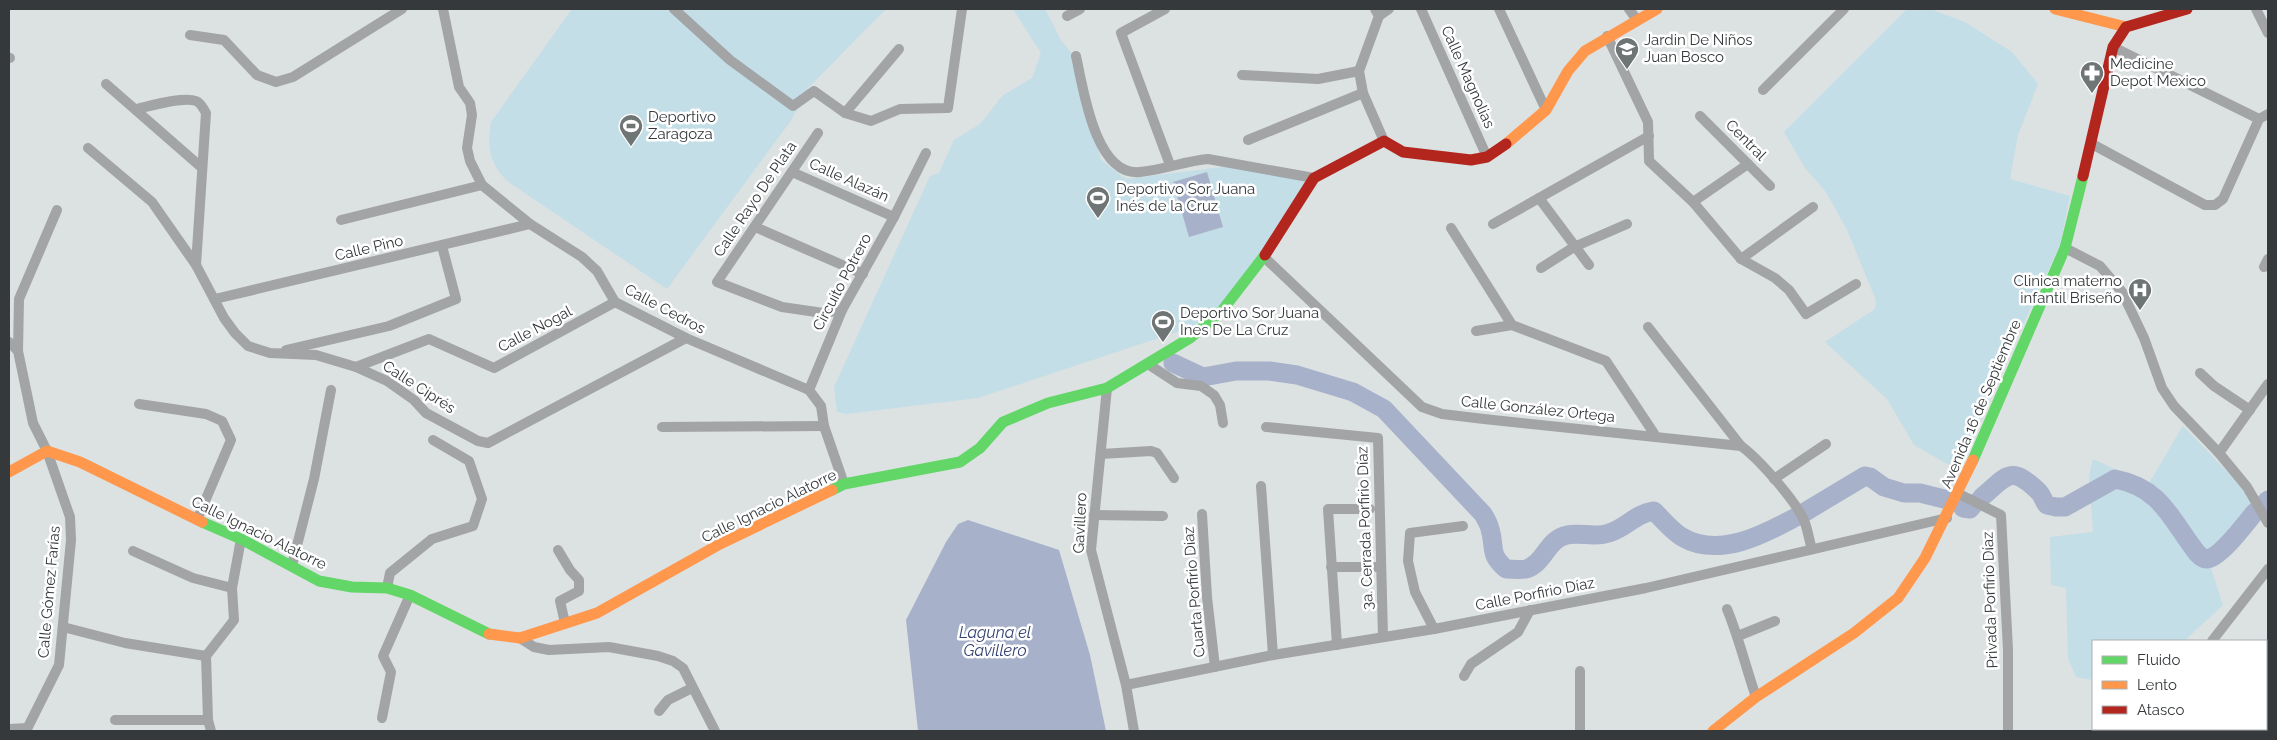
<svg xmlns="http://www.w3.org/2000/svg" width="2277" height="740" font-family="Raleway,sans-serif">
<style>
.green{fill:#c3dee7}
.water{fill:#a8b1ca}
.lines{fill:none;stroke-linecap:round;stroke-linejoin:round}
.river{stroke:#a8b1ca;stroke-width:19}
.street{stroke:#a2a4a5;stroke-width:10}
.fast{stroke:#63d668;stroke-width:11}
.slow{stroke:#ff974d;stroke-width:11}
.jam{stroke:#b3261e;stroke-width:11}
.labels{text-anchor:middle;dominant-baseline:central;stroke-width:5;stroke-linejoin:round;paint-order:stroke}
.poi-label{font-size:15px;fill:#35393b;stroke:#fff;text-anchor:start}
.street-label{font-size:15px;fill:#35393b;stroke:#fff}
.water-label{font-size:16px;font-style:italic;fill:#334171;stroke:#fff}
</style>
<rect width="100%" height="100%" fill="#dce1e2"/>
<!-- green -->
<g class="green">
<path d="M572,9H886L808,88L792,119L667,289L507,181C489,163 487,147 491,122Z"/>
<polygon points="1013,9 1045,9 1061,40 1074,56 1101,160 1126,179 1230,166 1311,179 1226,302 1195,330 1180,331 978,398 846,414 837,412 834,387 930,176 939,173 954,140 980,124 1003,95 1032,78 1041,53"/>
<polygon points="1907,9 1930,9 1965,22 2012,52 2038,84 2018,135 2010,179 2070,196 2060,245 1956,469 1914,445 1887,399 1825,342 1875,309 1876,300 1847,230 1826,192 1805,168 1784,132"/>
<polygon points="2183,426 2239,484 2259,517 2210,565 2223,605 2184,641 2093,641 2093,680 2076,677 2068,658 2066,588 2051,585 2050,537 2093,532 2089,477 2093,459 2148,485"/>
</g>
<!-- water -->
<g class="water">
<polygon points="1207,172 1223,227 1189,237 1173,182"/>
<polygon points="968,520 1059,550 1090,655 1106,731 918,731 906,620 946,542 958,524"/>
</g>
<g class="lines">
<!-- river -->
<g class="river">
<path d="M1173,363L1203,377L1236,371H1269L1297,375L1353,392L1384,409L1483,514C1486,519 1489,524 1490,529C1496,549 1488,553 1506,569C1512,569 1520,570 1526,569C1545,563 1547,539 1567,535C1580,532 1596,538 1609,533C1628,527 1634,514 1654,511C1663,520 1672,531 1682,537C1719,559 1765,534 1798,516"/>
<path d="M1982,497C2007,476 2010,464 2039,492C2043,496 2043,501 2047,505L2056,507H2065L2115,479C2162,488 2171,520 2197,553C2200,556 2203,559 2207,559C2221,557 2246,523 2255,512"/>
<polyline points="2265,503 2268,500"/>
<polyline points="1963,508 1970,509 1975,503"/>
<polyline points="1805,512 1865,476 1870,477 1884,487 1904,493 1920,493 1944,499"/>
</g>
<!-- street -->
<g class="street">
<polyline points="443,9 459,87 470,103 472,115 467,148 470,161 482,185 530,224 582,257 597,271 615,302 686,338 809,390"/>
<polyline points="674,9 730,60 793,106 814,91 845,113 871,121 900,109 948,108 962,9"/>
<polyline points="1165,9 1121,33 1170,165"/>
<polyline points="1375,9 1379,16 1359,71 1363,93 1384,141"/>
<polyline points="1421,9 1487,157"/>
<polyline points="1499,9 1546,110"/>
<polyline points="1629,9 1637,20"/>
<polyline points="2256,9 2268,33"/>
<polyline points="1067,16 1080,9"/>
<polyline points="1379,16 1389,9"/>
<polyline points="190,35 224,40 257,75 276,82 293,77 402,9"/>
<polyline points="1607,36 1648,122 1649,161 1693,202 1741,259 1775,278 1789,290 1806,314 1856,284"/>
<polyline points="2113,47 2259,119"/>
<path d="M1076,56C1083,87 1095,177 1140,172C1163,170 1185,161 1208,159L1314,178"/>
<polyline points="9,58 10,58"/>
<polyline points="1242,75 1318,79 1359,71"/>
<polyline points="106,84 201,167"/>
<polyline points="1763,90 1844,9"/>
<path d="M137,109C150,106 184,96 196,101C201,103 203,108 206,113L196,265"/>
<polyline points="845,113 899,49"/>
<polyline points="1700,116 1770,186"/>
<polyline points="818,133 717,282 782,307 823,313 842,310"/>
<polyline points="1248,140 1363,93"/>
<polyline points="2092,144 2205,205 2215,205 2223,199 2259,119 2268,114"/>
<polyline points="88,148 152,202 196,265 224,318 235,333 248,346 270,353 316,355 356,367 387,381 414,400 426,413 478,441 488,443 686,338"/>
<polyline points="792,172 894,217"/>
<polyline points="1539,198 1589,265"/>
<polyline points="1693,202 1748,164"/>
<polyline points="341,220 482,185"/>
<polyline points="1493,224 1649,136"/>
<polyline points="755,227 863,274"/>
<polyline points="1451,228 1512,325 1606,361 1655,435"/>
<polyline points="2065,248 2100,266 2122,292 2144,338 2162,388 2174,406 2219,453 2247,487 2268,523"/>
<path d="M1264,257L1422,407L1442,414L1484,419L1741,446C1759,459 1798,503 1805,523C1808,531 1809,540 1812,549"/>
<polyline points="1741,259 1813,207"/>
<polyline points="2264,267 2268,259"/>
<polyline points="1541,268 1574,247 1627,224"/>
<polyline points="215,299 530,224"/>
<polyline points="1648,327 1741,446"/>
<polyline points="1476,331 1512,325"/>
<polyline points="9,342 18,351 33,423 47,451 70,517 71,540 59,665 26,731"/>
<polyline points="286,350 389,326 456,299 442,246"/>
<polyline points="18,351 19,299 57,210"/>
<polyline points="1148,364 1177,383 1201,386 1214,395 1220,405 1223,423"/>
<polyline points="356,367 429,339 494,368 615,302"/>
<polyline points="2200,373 2214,386 2250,410"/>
<polyline points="1107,388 1091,550 1126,685 1134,731"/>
<polyline points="139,404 206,414 222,421 231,440 197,520"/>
<polyline points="662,427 824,426"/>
<polyline points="1266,427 1378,438 1383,637"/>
<polyline points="2219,453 2268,384"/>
<polyline points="1101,454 1151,451 1157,453 1174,478"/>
<polyline points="1774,479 1826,444"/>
<polyline points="844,484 824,426 821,406 809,390 842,310 894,217 926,153"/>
<polyline points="1261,486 1273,655"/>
<polyline points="1959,494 2001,515 2008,650 2008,731"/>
<polyline points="1202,514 1207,597 1215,667"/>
<polyline points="1094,515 1163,516"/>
<polyline points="558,550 570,570 579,580 579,591 560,601 565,623"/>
<polyline points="133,551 193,578 232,588"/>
<polyline points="292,565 314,479 331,390"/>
<polyline points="1331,567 1381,567"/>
<polyline points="387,588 390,573 432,539 473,526 482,499 469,461 433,440"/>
<path d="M1727,609C1739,638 1746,668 1756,697"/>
<polyline points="63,627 125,643 206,656"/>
<polyline points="1434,629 1415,592 1408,561 1410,533 1463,526"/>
<polyline points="1738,636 1775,621"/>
<polyline points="520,638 534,647 549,650 609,647 658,656 673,661 683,668 715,731"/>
<polyline points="2212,641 2268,569"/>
<polyline points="1337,645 1328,509 1370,509"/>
<polyline points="1580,671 1580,731"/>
<polyline points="1464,676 1471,664 1518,632 1530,610"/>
<polyline points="1126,685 1273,655 1434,629 1646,588 1947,518"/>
<polyline points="2266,704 2268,701"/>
<polyline points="659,711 668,700 692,688"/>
<polyline points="382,718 391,672 383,656 410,595"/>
<polyline points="115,720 208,720"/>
<polyline points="9,729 27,728"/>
<polyline points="211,731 208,720 206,656 234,620 232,588 241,539"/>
<polyline points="2246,731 2248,729"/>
</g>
<!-- fast -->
<g class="fast">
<polyline points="1973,460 2065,248 2083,176"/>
<polyline points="832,490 844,484 960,462 980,448 1003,422 1048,403 1107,388 1190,338 1221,312 1265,255"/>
<polyline points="202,522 241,539 319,581 352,587 387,588 410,595 489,634"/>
</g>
<!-- slow -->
<g class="slow">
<polyline points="2055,9 2126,27"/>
<polyline points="1506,144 1546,110 1568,71 1585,51 1657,9"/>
<polyline points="9,472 47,451 80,462 202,522"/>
<polyline points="489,634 520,638 597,613 720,544 832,490"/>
<polyline points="1713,731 1756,697 1854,633 1898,598 1925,558 1973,460"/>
</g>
<!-- jam -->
<g class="jam">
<polyline points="2083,176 2113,47 2126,27 2187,9"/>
<polyline points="1265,255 1314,178 1384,141 1403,152 1471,160 1487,157 1506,144"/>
</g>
</g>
<!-- icons -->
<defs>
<g id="school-pin" transform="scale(1.25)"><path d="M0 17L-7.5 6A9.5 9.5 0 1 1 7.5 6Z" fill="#6f7475" stroke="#fff"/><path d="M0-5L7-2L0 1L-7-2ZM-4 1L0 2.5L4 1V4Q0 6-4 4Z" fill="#fff"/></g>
<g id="pharmacy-pin" transform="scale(1.25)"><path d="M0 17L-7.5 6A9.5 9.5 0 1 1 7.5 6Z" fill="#6f7475" stroke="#fff"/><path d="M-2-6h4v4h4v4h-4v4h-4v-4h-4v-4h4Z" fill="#fff"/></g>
<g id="stadium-pin" transform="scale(1.25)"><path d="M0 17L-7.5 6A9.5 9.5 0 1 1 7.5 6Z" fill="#6f7475" stroke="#fff"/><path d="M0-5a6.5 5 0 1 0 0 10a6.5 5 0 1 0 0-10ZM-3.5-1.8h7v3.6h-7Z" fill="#fff"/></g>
<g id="hospital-pin" transform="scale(1.25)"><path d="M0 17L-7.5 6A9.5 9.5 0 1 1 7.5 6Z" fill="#6f7475" stroke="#fff"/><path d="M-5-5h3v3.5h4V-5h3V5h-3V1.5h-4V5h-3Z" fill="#fff"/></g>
</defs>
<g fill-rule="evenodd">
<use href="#school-pin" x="1627" y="49"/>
<use href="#pharmacy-pin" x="2092" y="73"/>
<use href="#stadium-pin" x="631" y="126"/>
<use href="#stadium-pin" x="1098" y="198"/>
<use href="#hospital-pin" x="2140" y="290"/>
<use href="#stadium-pin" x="1163" y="322"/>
</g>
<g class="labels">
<!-- poi labels -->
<g class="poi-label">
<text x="1644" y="40">Jardin De Niños<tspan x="1644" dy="17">Juan Bosco</tspan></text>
<text x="2110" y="64">Medicine<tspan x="2110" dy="17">Depot Mexico</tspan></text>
<text x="648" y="117">Deportivo<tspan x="648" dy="17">Zaragoza</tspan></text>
<text x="1116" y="189">Deportivo Sor Juana<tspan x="1116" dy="17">Inés de la Cruz</tspan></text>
<text x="2122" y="281" text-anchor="end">Clinica materno<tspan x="2122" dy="17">infantil Briseño</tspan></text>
<text x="1180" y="313">Deportivo Sor Juana<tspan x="1180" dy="17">Ines De La Cruz</tspan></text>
</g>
<!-- street labels -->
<g class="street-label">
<text transform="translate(1468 77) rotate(66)">Calle Magnolias</text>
<text transform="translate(1746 140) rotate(45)">Central</text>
<text transform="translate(849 180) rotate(24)">Calle Alazán</text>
<text transform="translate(755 199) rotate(-56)">Calle Rayo De Plata</text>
<text transform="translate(369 248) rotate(-13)">Calle Pino</text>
<text transform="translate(842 282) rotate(-62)">Circuito Potrero</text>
<text transform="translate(665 309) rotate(28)">Calle Cedros</text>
<text transform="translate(535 329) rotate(-28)">Calle Nogal</text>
<text transform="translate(419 387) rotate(33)">Calle Ciprés</text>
<text transform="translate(1981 404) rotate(-67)">Avenida 16 de Septiembre</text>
<text transform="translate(1538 409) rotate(6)">Calle González Ortega</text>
<text transform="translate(769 506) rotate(-26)">Calle Ignacio Alatorre</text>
<text transform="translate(1080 523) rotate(-87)">Gavillero</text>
<text transform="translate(1365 528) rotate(-92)">3a. Cerrada Porfirio Díaz</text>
<text transform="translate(259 533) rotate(26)">Calle Ignacio Alatorre</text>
<text transform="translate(49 592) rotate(-85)">Calle Gómez Farías</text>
<text transform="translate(1194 592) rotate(-95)">Cuarta Porfirio Díaz</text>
<text transform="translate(1535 594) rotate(-11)">Calle Porfirio Díaz</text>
<text transform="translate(1990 600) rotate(-92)">Privada Porfirio Díaz</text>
</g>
<!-- water labels -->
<g class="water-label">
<text x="995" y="632">Laguna el<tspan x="995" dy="18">Gavillero</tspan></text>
</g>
</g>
<!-- border -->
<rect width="2277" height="740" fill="none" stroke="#35393b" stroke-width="20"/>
<!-- legend -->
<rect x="2092" y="640" width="175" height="90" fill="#ffffff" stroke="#aeb0b1"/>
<rect x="2102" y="656" width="25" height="8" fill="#63d668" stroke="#aeb0b1"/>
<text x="2137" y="665" font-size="15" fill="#35393b">Fluido</text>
<rect x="2102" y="681" width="25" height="8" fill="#ff974d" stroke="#aeb0b1"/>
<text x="2137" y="690" font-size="15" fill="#35393b">Lento</text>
<rect x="2102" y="706" width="25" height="8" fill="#b3261e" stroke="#aeb0b1"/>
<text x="2137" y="715" font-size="15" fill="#35393b">Atasco</text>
</svg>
